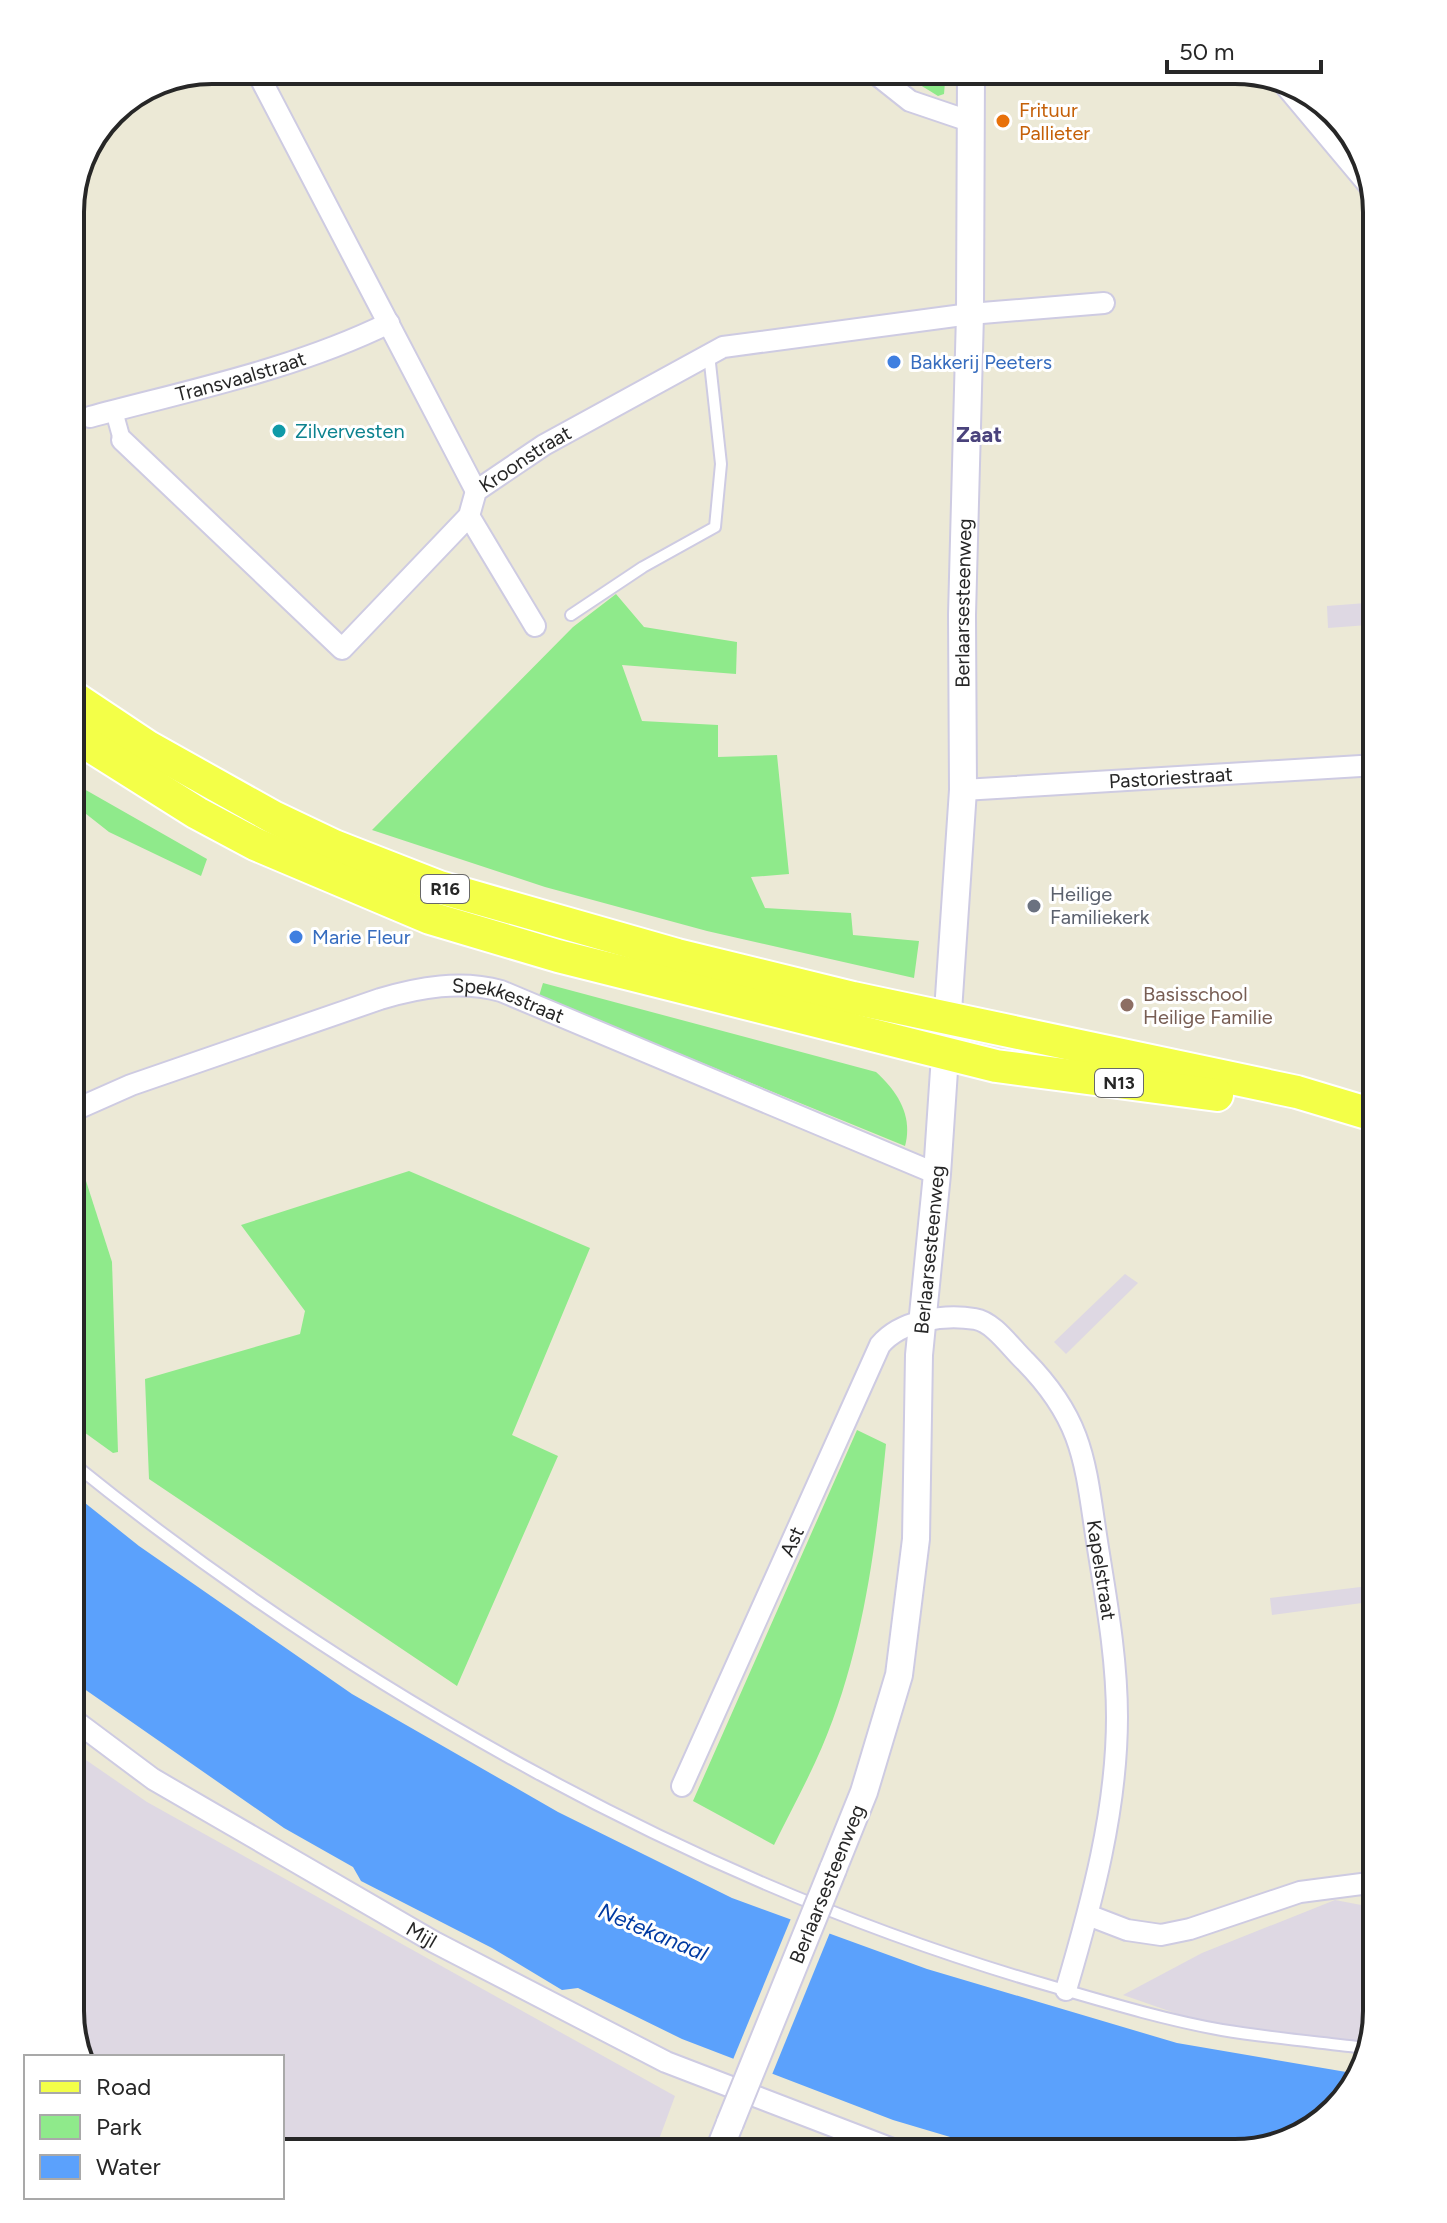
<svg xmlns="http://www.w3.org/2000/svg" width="1447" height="2223" font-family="Figtree,sans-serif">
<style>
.industrial{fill:#ded8e3}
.green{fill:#8fea8b}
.water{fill:#5ba1fc}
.pier{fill:#ece9d6}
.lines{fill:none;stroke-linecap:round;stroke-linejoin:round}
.service-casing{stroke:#cecbe2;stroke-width:14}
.pedestrian-casing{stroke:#cecbe2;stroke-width:20}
.minor-casing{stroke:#cecbe2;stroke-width:24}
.tertiary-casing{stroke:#cecbe2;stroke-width:30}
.primary-casing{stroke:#fff;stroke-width:36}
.service{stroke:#fff;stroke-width:10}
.pedestrian{stroke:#fff;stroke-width:16}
.minor{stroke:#fff;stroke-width:20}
.tertiary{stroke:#fff;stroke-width:26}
.primary{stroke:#f3ff48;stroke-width:32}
.tertiary-bridge-casing{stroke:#cecbe2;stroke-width:30;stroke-linecap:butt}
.tertiary-bridge{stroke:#fff;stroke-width:26}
.food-dot{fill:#e8710a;stroke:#fff;stroke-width:3}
.shop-dot{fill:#3f7fe0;stroke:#fff;stroke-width:3}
.culture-dot{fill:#0f9aa8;stroke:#fff;stroke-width:3}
.worship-dot{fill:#6b7280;stroke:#fff;stroke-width:3}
.education-dot{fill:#8d6e63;stroke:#fff;stroke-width:3}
.labels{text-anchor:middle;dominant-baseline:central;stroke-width:6;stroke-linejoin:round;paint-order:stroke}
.shield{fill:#fff;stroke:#686868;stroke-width:2}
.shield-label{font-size:18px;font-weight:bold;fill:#272727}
.food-label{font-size:20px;fill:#c56008;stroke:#fff;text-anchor:start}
.shop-label{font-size:20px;fill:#366cbe;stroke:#fff;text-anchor:start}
.street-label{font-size:20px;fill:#272727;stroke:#fff}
.culture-label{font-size:20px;fill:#0d838f;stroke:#fff;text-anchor:start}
.worship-label{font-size:20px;fill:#5b616d;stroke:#fff;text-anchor:start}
.education-label{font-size:20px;fill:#785e54;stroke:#fff;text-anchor:start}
.neighbourhood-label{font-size:22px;font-weight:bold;fill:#4a437c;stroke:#fff}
.water-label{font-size:22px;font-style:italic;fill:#003aa2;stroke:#fff}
.rim{fill:none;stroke:#272727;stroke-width:4}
</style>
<rect width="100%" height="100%" fill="#ece9d6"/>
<!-- industrial -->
<g class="industrial">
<polygon points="1366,603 1368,625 1328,628 1327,606"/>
<polygon points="1125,1274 1138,1283 1066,1354 1054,1342"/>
<polygon points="1377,1585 1377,1601 1272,1615 1270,1598"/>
<polygon points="70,1749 147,1802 675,2096 654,2153 282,2153 282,2057 81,2057 70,2011"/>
<polygon points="1335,1900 1377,1908 1377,2012 1366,2048 1221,2029 1123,1995 1202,1953"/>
</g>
<!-- green -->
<g class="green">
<polygon points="896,70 946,70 944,94 938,96"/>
<polygon points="616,594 644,627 737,642 736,674 622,665 642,721 718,725 718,757 777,755 789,874 751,877 765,908 851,913 853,935 919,941 914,978 707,931 545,887 372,830 573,627"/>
<polygon points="70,781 207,859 201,876 109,832 76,806 70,806"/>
<path d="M543,983L876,1072C898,1092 913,1116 905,1146L539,996Z"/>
<polygon points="70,1131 112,1262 118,1452 113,1453 70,1422"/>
<polygon points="409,1171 590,1248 512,1435 558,1456 457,1686 149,1479 145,1379 300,1334 305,1311 241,1225"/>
<path d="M857,1430L886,1444C876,1546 863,1651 822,1747C808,1780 790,1812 774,1845L693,1801Z"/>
</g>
<!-- water -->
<polygon class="water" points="70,1491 139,1546 352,1694 558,1812 732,1898 927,1969 1177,2043 1358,2074 1353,2090 1298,2138 1235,2153 1004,2153 893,2120 682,2039 578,1988 562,1990 492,1948 361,1881 353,1867 284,1828 70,1679"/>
<!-- pier -->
<polygon class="pier" points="792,1916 831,1930 771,2077 732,2062"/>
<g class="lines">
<!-- service casing -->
<g class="service-casing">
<g id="service">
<polyline points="571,615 643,567 715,527 721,464 709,354"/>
<path d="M70,1461C354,1691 702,1887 1054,1987C1109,2003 1166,2020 1222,2030C1270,2038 1318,2042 1366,2048"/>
</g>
</g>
<!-- pedestrian casing -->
<g class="pedestrian-casing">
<polyline id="pedestrian" points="114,411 122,440"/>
</g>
<!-- minor casing -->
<g class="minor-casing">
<g id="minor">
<polyline points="256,70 476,491"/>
<polyline points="871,70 910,101 972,122"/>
<polyline points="970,81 990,70"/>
<polyline points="1284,84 1372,189"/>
<path id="s1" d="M90,417C191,390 295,369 389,323"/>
<path id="s2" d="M122,440L342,649L469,516L476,491L544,445L723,347L970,314L1104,303"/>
<polyline points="469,516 535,626"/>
<path id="s3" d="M963,790L1377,765"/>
<path id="s4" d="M70,1112L131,1085L380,999C420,987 461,980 501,991L937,1174"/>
<polyline points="1369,1114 1377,1086"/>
<path id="s5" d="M70,1717L153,1779L434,1942L666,2062L903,2153"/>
<path id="s6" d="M682,1786L880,1345C901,1320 944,1314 975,1319C994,1322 1011,1348 1025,1361C1086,1423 1085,1466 1098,1548C1107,1604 1117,1660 1117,1717C1117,1810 1092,1902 1066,1990"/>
<polyline points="1088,1915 1127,1930 1161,1935 1190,1929 1300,1892 1377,1882"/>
</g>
</g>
<!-- tertiary casing -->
<g class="tertiary-casing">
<g id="tertiary">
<path id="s7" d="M833,1869L864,1792L899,1675L916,1539L919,1355L937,1174L963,790L962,615L970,314L971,70"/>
<polyline points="718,2153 730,2123"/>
</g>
</g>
<!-- primary casing -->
<g class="primary-casing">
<g id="primary">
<polyline points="70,695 148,747 273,817 334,846 439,887 677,955 853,998 1297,1092 1377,1116"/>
<polyline points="70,733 197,813 255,844 430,918 558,956 996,1066 1217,1095"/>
</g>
</g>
<!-- service -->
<use href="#service" class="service"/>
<!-- pedestrian -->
<use href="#pedestrian" class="pedestrian"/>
<!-- minor -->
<use href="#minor" class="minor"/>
<!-- tertiary -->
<use href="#tertiary" class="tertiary"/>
<!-- primary -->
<use href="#primary" class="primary"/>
<!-- tertiary-bridge casing -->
<g class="tertiary-bridge-casing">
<polyline id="tertiary-bridge" points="730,2123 833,1869"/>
</g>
<!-- tertiary-bridge -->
<use href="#tertiary-bridge" class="tertiary-bridge"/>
</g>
<!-- markers -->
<circle class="food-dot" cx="1003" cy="121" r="8"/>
<g class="shop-dot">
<circle cx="894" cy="362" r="8"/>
<circle cx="296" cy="937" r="8"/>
</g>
<circle class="culture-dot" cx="279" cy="431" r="8"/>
<circle class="worship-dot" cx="1034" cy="906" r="8"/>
<circle class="education-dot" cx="1127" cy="1005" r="8"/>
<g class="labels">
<!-- shield labels -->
<g class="shield">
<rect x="421" y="875" width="48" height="28" rx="6"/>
<rect x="1095" y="1069" width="48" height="28" rx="6"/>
</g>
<g class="shield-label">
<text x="445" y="889">R16</text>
<text x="1119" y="1083">N13</text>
</g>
<!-- food labels -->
<g class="food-label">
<text x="1019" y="110">Frituur<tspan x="1019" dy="23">Pallieter</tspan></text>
</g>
<!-- shop labels -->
<g class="shop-label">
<text x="910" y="362">Bakkerij Peeters</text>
<text x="312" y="937">Marie Fleur</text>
</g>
<!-- street labels -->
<g class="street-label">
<text stroke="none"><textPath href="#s1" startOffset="156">Transvaalstraat</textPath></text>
<text stroke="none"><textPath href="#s2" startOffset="572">Kroonstraat</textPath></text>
<text stroke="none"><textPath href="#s7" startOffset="1280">Berlaarsesteenweg</textPath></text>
<text stroke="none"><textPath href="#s3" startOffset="208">Pastoriestraat</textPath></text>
<text stroke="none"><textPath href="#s4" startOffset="462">Spekkestraat</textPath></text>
<text stroke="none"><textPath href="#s7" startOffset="632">Berlaarsesteenweg</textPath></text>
<text stroke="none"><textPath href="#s6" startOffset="268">Ast</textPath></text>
<text stroke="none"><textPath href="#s6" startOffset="880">Kapelstraat</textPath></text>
<text transform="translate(827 1884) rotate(-68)">Berlaarsesteenweg</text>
<text stroke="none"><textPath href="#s5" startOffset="414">Mijl</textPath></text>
</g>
<!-- culture labels -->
<g class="culture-label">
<text x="295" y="431">Zilvervesten</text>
</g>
<!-- worship labels -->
<g class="worship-label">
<text x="1050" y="894">Heilige<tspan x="1050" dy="23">Familiekerk</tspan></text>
</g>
<!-- education labels -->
<g class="education-label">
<text x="1143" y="994">Basisschool<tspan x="1143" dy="23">Heilige Familie</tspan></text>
</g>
<!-- neighbourhood labels -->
<g class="neighbourhood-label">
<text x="979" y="434">Zaat</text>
</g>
<!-- water labels -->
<g class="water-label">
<text transform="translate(653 1932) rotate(23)">Netekanaal</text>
</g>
</g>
<!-- crop -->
<path d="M0 0H1447V2223H0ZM212 84H1235A128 128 0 0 1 1363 212V2011A128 128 0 0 1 1235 2139H212A128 128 0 0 1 84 2011V212A128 128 0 0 1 212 84Z" fill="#fff" fill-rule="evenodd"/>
<path class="rim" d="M212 84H1235A128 128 0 0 1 1363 212V2011A128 128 0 0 1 1235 2139H212A128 128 0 0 1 84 2011V212A128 128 0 0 1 212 84Z"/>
<!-- legend -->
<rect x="24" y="2055" width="260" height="144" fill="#ffffff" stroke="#a9a9a9" stroke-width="2"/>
<rect x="40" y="2081" width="40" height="12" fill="#f3ff48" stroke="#a9a9a9" stroke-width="2"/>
<text x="96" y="2095" font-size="24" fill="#272727">Road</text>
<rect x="40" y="2115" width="40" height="24" fill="#8fea8b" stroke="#a9a9a9" stroke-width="2"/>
<text x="96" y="2135" font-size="24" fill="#272727">Park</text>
<rect x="40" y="2155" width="40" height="24" fill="#5ba1fc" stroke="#a9a9a9" stroke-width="2"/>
<text x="96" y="2175" font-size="24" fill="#272727">Water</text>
<!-- scale -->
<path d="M1167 60v12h154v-12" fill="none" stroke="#272727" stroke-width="4"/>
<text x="1179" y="60" font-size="24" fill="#272727" stroke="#ffffff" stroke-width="6" paint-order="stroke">50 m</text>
</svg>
